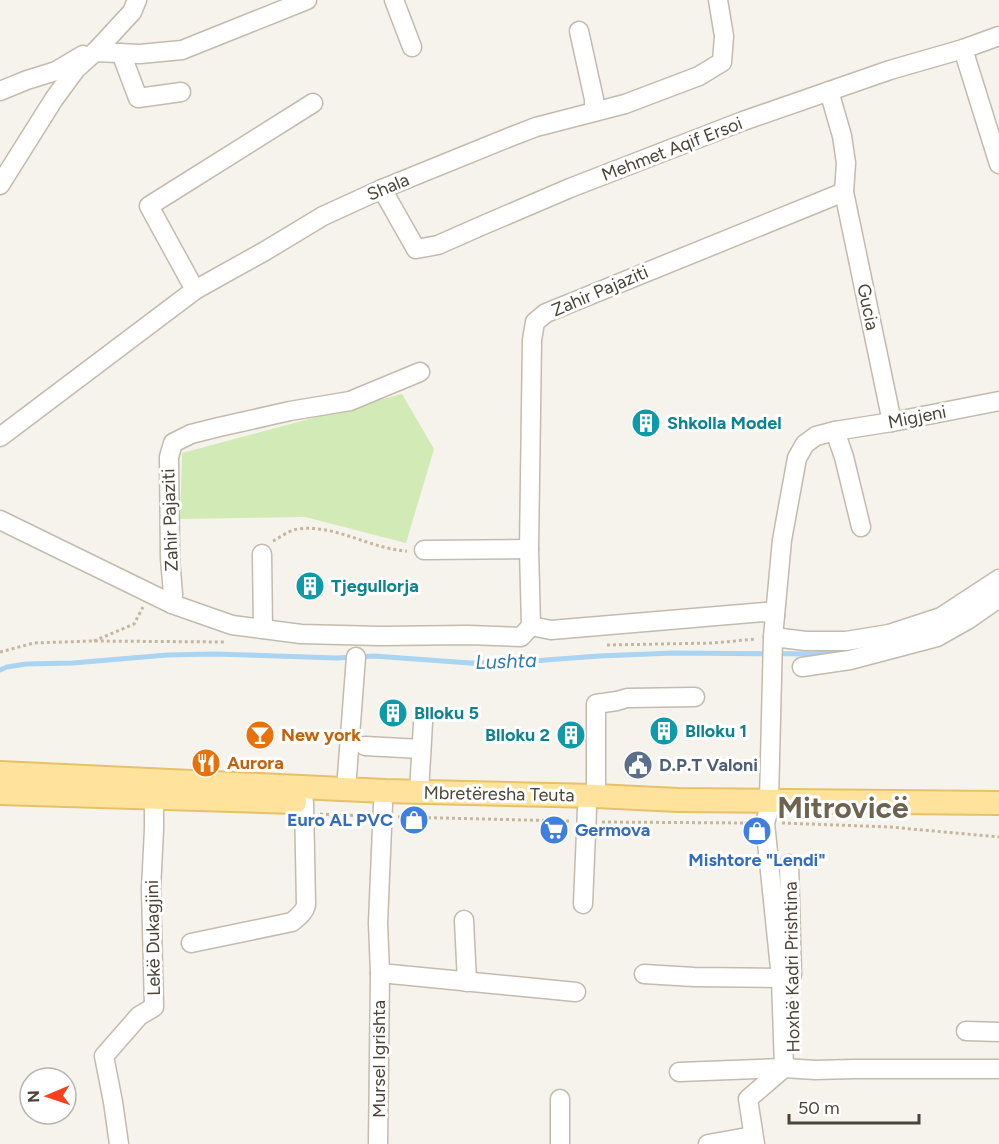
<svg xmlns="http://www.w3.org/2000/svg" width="999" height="1144" font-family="Figtree,sans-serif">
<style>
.park{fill:#d2eab5}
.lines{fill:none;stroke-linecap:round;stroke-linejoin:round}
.stream{stroke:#a9d4f2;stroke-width:5}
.minor-casing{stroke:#c2bbae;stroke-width:21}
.major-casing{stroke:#e6c16a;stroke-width:26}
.path{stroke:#c4b79f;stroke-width:3;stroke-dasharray:3 3;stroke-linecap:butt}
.minor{stroke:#fff;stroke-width:18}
.major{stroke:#ffe39c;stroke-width:22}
.labels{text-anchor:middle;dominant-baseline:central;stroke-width:6;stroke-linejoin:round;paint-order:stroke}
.street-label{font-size:18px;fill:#4b4439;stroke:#fff}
.culture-label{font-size:18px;font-weight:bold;fill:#0d838f;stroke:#fff;text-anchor:start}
.food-label{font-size:18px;font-weight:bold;fill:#c56008;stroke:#fff;text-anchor:start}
.service-label{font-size:18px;font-weight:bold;fill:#4e5e75;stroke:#fff;text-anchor:start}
.shop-label{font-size:18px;font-weight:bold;fill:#366cbe;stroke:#fff;text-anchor:end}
.water-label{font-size:20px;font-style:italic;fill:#2e7ab2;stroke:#fff}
.town-label{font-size:30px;font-weight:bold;fill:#6e6250;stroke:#fff}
</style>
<rect width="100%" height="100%" fill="#f6f3ec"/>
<!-- park -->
<polygon class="park" points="402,394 434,449 406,543 305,517 180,519 182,453"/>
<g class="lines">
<!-- stream -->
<polyline class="stream" points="0,670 7,667 26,664 73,663 167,655 214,654 337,658 374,656 470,663 519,662 599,656 674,653 815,654 852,649"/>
<!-- minor casing -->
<g class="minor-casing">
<g id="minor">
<polyline points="394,0 412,47"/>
<polyline points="579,31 594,99 594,112"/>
<polyline points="963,49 999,164"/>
<polyline points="95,52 140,54 182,50 307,0"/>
<polyline points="121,53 138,98 181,92"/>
<polyline points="0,91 27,80 56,71 83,55"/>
<polyline points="829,91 842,136 846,163 844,192 892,422"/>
<polyline points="0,185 54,99 76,69 95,52 132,12 137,0"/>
<polyline points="382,189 416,249 438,245 481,226 570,188 743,121 890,70 963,49 999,36"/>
<polyline points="195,290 149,206 313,103"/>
<polyline points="835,431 844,457 861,527"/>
<polyline points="0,437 195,290 265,251 323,216 382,189 510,137 536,127 625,104 699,76 722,62 724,36 718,0"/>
<polyline points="0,520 172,604 232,625 301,634 380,636 468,635 521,637 531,626 529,549 532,340 535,322 546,313 844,192"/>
<polyline points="424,550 529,549"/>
<polyline points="262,554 263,629"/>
<polyline points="172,604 173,594 170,558 169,457 173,443 191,434 219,427 290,411 350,401 420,372"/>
<polyline points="531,626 551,630 765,612 775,616"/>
<polyline points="773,637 806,641 846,641 889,634 941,617 999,579"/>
<polyline points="802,667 850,660 937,637 969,619 999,598"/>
<polyline points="365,746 421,749"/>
<polyline points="346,789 356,657"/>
<polyline points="419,792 423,723"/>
<polyline points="596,796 596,704 617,701 627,698 695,697"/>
<polyline points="769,800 773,637 782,540 797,458 805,444 816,436 835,431 892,422 999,401"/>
<polyline points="769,809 765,823 781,978 784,1068"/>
<polyline points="789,864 792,975"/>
<polyline points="583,904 587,809"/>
<polyline points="464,920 467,982"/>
<path d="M191,943L292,922C298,917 304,913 306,905L304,802"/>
<polyline points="380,973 576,992"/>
<polyline points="644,974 694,977 781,978"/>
<polyline points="966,1031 999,1032"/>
<polyline points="679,1072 784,1068 815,1070 854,1069 999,1069"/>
<polyline points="560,1099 560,1144"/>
<polyline points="119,1144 113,1102 104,1056 139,1016 154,1007 151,889 154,829 154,785"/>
<polyline points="378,1144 380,973 378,923 383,804"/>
<polyline points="708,1144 753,1136"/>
<polyline points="755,1144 748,1099 784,1068"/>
</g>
</g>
<!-- major casing -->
<g class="major-casing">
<g id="major">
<polyline points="0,773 385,791 596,796 678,800 999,803"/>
<polyline points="0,793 295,802"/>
</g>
</g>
<!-- path -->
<g class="path">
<path d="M273,541C281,537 289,530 298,529C336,524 370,549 407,551"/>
<polyline points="94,641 134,624 143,607"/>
<polyline points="607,645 713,643 756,639"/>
<polyline points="0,652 34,643 92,641 225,642"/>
<polyline points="320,814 365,816"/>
<polyline points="398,817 569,821"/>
<polyline points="602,822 749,823"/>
<polyline points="782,823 890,827 999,837"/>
</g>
<!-- minor -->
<use href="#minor" class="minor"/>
<!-- major -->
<use href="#major" class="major"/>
</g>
<!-- icons -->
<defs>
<g id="building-disc" transform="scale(1.5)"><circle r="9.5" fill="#0f9aa8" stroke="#fff"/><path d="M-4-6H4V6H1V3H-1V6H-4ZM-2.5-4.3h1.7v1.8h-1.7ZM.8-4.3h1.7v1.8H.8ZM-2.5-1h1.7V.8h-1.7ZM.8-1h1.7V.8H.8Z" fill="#fff"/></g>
<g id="bar-disc" transform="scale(1.5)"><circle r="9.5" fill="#e8710a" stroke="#fff"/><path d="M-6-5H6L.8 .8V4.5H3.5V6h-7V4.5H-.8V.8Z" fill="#fff"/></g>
<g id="restaurant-disc" transform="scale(1.5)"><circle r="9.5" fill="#e8710a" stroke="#fff"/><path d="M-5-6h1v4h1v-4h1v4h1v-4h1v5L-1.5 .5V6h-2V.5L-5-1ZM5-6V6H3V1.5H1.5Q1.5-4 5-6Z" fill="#fff"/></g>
<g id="civic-disc" transform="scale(1.5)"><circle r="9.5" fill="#5c6f8a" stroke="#fff"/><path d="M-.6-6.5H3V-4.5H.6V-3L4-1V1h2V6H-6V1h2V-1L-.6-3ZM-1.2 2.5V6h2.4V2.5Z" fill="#fff"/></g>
<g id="shop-disc" transform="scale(1.5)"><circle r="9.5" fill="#3f7fe0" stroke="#fff"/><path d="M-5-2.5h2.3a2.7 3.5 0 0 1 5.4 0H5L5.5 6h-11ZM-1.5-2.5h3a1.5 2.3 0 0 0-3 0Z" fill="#fff"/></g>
<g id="supermarket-disc" transform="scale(1.5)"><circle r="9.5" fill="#3f7fe0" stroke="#fff"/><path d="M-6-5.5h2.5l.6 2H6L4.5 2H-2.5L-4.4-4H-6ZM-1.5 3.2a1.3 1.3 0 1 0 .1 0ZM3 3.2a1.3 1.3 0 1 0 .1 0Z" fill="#fff"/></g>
</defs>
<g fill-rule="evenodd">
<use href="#building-disc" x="646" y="423"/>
<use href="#building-disc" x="310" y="586"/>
<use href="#building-disc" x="393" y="713"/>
<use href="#building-disc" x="664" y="731"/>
<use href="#bar-disc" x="260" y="735"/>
<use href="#building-disc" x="571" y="735"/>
<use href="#restaurant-disc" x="206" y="763"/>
<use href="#civic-disc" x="638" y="765"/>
<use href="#shop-disc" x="414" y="820"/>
<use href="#supermarket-disc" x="554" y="830"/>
<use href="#shop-disc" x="757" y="831"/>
</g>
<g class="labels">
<!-- street labels -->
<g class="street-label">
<text transform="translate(672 149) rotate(-21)">Mehmet Aqif Ersoi</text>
<text transform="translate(388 187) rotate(-23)">Shala</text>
<text transform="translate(600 291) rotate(-23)">Zahir Pajaziti</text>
<text transform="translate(868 307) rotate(78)">Gucia</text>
<text transform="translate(917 417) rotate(-11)">Migjeni</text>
<text transform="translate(170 520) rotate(-92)">Zahir Pajaziti</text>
<text transform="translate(499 794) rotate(1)">Mbretëresha Teuta</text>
<text transform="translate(153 938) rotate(-91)">Lekë Dukagjini</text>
<text transform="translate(792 967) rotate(-91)">Hoxhë Kadri Prishtina</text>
<text transform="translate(379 1059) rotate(-90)">Mursel Igrishta</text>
</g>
<!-- culture labels -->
<g class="culture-label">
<text x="667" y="423">Shkolla Model</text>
<text x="331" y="586">Tjegullorja</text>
<text x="414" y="713">Blloku 5</text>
<text x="685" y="731">Blloku 1</text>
<text x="550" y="735" text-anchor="end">Blloku 2</text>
</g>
<!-- food labels -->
<g class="food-label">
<text x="281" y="735">New york</text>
<text x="227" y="763">Aurora</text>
</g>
<!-- service labels -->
<g class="service-label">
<text x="659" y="765">D.P.T Valoni</text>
</g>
<!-- shop labels -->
<g class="shop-label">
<text x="393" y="820">Euro AL PVC</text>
<text x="575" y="830" text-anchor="start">Germova</text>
<text x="757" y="860" text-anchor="middle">Mishtore "Lendi"</text>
</g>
<!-- water labels -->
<g class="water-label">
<text transform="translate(506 661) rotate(-2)">Lushta</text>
</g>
<!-- town labels -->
<g class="town-label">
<text x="843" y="807">Mitrovicë</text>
</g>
</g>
<!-- north arrow -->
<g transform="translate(48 1096) rotate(268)"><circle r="28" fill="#ffffff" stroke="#b7b4b0" stroke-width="1.5"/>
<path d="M0-4.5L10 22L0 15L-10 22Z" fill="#fc3f1d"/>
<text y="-9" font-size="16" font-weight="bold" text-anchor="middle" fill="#4b4439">N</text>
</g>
<!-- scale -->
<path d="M789 1114v9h130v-9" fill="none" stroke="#4b4439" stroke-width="3"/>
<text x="798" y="1114" font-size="18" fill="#4b4439" stroke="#ffffff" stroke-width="4.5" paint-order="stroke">50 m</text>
</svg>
